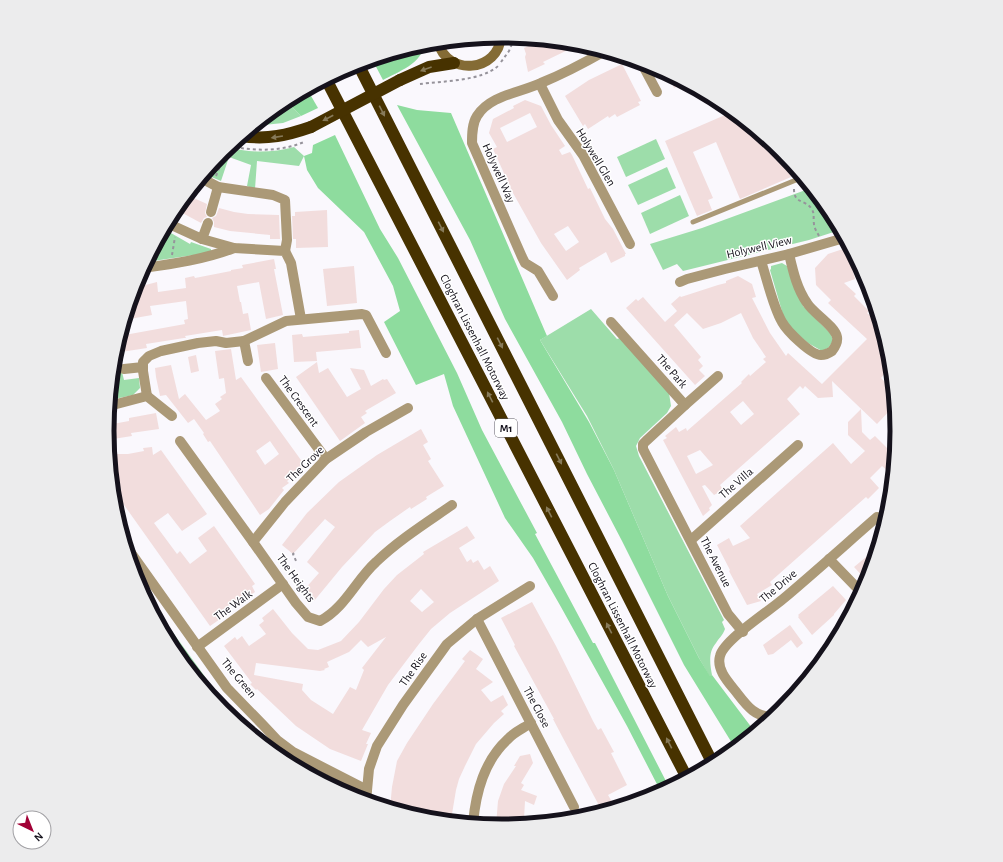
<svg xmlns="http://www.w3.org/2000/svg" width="1003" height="862" font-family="'Alegreya Sans',sans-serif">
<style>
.green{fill:#9dddaa}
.forest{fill:#8edc9e}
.building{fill:#f2dddd;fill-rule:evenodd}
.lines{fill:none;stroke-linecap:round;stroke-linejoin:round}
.path{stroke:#96939b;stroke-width:2;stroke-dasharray:3 3;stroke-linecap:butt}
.service{stroke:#ab9977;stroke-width:5}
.minor{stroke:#ab9977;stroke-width:10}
.secondary{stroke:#846b35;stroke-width:10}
.motorway{stroke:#473200;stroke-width:12}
.motorway-bridge{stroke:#473200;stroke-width:12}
.oneway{fill:#877a59}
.labels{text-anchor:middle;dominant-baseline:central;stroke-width:3;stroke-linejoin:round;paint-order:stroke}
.shield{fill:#fff;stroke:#5b5960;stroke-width:1}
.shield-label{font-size:11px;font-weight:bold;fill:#15121c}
.street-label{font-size:12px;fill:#15121c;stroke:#fff}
.rim{fill:none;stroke:#15121c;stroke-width:5}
</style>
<rect width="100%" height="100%" fill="#faf8fd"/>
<!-- green -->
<g class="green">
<polygon points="288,99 293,108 301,116 283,123 254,126 282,102"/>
<polygon points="656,139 665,159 626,177 617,157"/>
<path d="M227,147C249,153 272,153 294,147L304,156L299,166L257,161L255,189L247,186L251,165L229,157L221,181L204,174L222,152Z"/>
<polygon points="667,167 676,188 638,205 628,185"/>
<polygon points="811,188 830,212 840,230 809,240 683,271 677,264 663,270 650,244 702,228"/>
<polygon points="680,195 689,216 650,234 641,213"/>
<polygon points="164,229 190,244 191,242 211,249 211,251 208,253 146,262"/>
<polygon points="782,263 787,266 803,306 831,334 833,341 828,348 822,351 808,343 795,332 784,318 770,270 771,269 771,266"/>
<path d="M591,309L617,339L620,338L669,393L671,406L667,413L640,438L636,446L639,456L724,620L722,622L725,629C723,635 719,638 716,643C708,652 710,664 712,675L710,677L699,658L668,596L614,470L587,416L540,340Z"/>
<polygon points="122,372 124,380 139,378 140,388 133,395 110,400 112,374"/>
<polygon points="137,583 219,696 278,754 277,755 222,710 173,650"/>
</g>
<!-- forest -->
<g class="forest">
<path d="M424,44C423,63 398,72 383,80L372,59Z"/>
<polygon points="307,89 318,108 301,116 293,108 288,99"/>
<polygon points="397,105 417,110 451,113 547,336 540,340 589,422 614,470 668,596 699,658 710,676 712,675 755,732 735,748 684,665 622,541 587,474 562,422 505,319 470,240"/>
<polygon points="335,135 380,229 398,258 457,373 482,430 537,533 535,534 593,643 595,643 669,787 661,792 627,726 561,607 533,558 505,518 453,406 444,374 416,385 384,322 400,311 393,286 364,232 318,188 307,170 304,156 312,153 313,145"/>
<polygon points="173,636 198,675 195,677 173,650 168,641"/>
</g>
<!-- building -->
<g class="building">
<polygon points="541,40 579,44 580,44 543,62 545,64 528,72 525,57 526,54 524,48"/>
<polygon points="622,64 641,101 638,102 640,105 617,117 615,114 609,118 608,116 588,129 585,124 583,126 565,96 589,80"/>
<polygon points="668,74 678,80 685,83 674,88"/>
<path d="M525,100L541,106L551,125L565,146L559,150L562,155L570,152L572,155L588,189L590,188L605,219L613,229L626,254H625V256L611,263L606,252L579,268L580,270L567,280L541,243L513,193L493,149L497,147L489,133L493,119L514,108L513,106ZM530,113L537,127L507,142L500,128ZM568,226L579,242L566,251L554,234Z"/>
<polygon points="732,112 770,143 775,154 780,152 791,177 740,199 716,142 693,152 713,198 708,200 712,210 697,216 665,141"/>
<polygon points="187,195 207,204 205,213 207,217 204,218 201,223 175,209"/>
<polygon points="219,208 234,212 248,214 279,215 280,239 270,239 270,235 230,231 214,227 214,222 212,218 216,216"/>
<polygon points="327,210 328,247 296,248 296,239 293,239 292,216 295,216 295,212"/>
<path d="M849,247L857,262L851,264L855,279L844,283L856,294L854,296L869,311L867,313L880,323L886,344L879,352L890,361V367L881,378L892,389L894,406L877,424L832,381L833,397L818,398L805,386L803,389L800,386L787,399L800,414L720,485L723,490L714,495L705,485L702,486L712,505L709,508L710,510L703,516L663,440L667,438L665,436L676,427L679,432L686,428L687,431L742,383L741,382L749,374L750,376L766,362L763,359L766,357L753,338L741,313L721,323L703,329L687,313L674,325L701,357L698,360L703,366L699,370L705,376L695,385L626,308L636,299L638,301L643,297L665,322L677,311L671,304L680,296L681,297L718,285L726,283V281L738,276L752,284L756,297L752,298L770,333L786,356L788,353L822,384L867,339L828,303L831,300L816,285L815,268L828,254ZM743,401L754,414L741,425L730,412ZM700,450L713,465L696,474L687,456Z"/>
<polygon points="274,259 276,269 274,269 283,315 266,319 259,282 237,286 240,302 241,302 243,314 248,313 251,330 223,336 222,330 185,336 186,338 184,338 146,344 147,348 121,352 119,336 185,324 184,320 188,319 186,301 150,306 152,315 124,320 134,288 157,282 158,292 186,288 185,278 194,276 195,278 231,271 231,270 243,268 242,265"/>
<polygon points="354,266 357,303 327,306 323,269"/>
<polygon points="359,330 361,348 316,352 317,361 294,362 292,335 302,334 303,337 349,333 349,331"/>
<polygon points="275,343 278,369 261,372 257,345"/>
<path d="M231,349L236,380L241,377L306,467L287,481L289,483L282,488L284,490L269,509L260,515L210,441L208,442L203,434L204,433L194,419L188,423L166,395L160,396L156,377L155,368L171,365L179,399L185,394L206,420L220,411L215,404L222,399L220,397L226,393L224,378L219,379L215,351ZM270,441L279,454L265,465L256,451Z"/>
<polygon points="196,355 199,371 191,373 188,357"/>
<polygon points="317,362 319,373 328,368 347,397 361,389 350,368 364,370 371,386 383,379 384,380 387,379 396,393 365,411 367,413 361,417 365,423 340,441 296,377"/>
<polygon points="861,409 862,432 870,440 875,436 894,455 893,469 889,472 882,466 870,478 879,488 868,499 866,497 770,582 772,585 757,594 761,601 747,605 729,571 730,570 717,545 729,538 733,546 750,538 740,526 833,443 851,464 865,451 848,435 848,422"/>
<polygon points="156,413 159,429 131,433 132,436 107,440 107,425 129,421 129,418"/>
<polygon points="421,429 428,442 423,445 431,459 428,461 444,486 426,497 427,499 411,509 410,507 390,521 375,532 342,567 314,601 303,591 319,573 307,562 335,527 325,519 293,554 282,545 307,513 339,482 377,455"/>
<polygon points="152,447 153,455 161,450 207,514 182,531 168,513 154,523 177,554 180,551 190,564 207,551 198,538 214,526 255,584 252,586 255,592 245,599 243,596 222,610 226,615 210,626 112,488 110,471 117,467 116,454 128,454 144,451 143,448"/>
<path d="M467,526L475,538L459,548L467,562L471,559L473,563L478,560L484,570L490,566L499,581L450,613L431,629L419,644L388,685L362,730L371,733L366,744H368L361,761L330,749L296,726L257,689L256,690L250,684L252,683L224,646L235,637L237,640L242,636L249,646L266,634L259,625L264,621L262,618L273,609L292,633L308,649L318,650L341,641L359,622L384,589L397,575L424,554L423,552ZM421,589L434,602L422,612L410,601ZM386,637L362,668L364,670L356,690L350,687L333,714L311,700L302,690L303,684L254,675L256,663L320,671L325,670L324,669L329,667L327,662L349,652L361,640L368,647Z"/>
<polygon points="877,548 870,571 867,581 854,567"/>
<polygon points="833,586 846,600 834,614 834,615 812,635 798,617 799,616 798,615"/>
<polygon points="532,602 556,646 593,721 598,730 601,728 614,752 611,753 627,785 608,795 615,807 602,811 563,738 553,719 554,719 514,646 515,645 501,618"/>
<polygon points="790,625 803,643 797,648 791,640 773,654 768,655 763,645"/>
<polygon points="470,650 483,659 476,669 493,682 481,690 491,702 503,695 508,705 501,711 504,714 494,723 476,744 465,766 459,779 456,790 451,820 420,817 421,813 402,812 390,808 392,787 397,761 407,743 433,704 465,661 462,659"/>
<polygon points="530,754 533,763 521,783 524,785 521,790 537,796 534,805 525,801 524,819 510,818 510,825 496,825 498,801 504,784 516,766 514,766 520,756"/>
</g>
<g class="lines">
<!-- path -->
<g class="path">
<polyline points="501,62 509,51 515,37"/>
<path d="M420,84C443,81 482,81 498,66"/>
<path d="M229,146C255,151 280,152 304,142"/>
<polyline points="216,176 228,147"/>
<path d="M794,189C794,204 804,199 811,208C815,213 813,218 814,224C814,228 817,232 819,236"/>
<polyline points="172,255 175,237"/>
<polyline points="294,553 293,554 296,561"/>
</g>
<!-- service -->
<polyline class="service" points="693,222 796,180 801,176"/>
<!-- minor -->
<g class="minor">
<polyline points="641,62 657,92"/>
<polyline points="540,84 558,120 583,155 630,244"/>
<polyline points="201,178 218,187 273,195 285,200 287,240 285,251"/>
<polyline points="211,212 218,187"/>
<polyline points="167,223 202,239 234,248 285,251 291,263 301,319"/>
<polyline points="202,239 208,223"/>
<path d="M761,261C767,279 773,307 782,322C787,331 811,355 821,355C825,355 829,353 832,351C835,347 838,342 837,337C835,326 813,313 807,303C797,289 793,271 789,254"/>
<path d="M143,268C173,264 206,259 234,248"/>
<polyline points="680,282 687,279 725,269 789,254 844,238"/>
<path d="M553,296L538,271L525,263L522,257L472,143C472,134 472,124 477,116C490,95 520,93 541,83C563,74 584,63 605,51"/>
<polyline points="611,322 685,405 718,376"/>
<polyline points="244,341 248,361"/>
<polyline points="124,369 143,367"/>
<polyline points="266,378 326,459"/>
<polyline points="147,396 143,371 143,362 149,356 161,351 198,343 216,341 226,343 244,341 286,321 362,314 366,315 386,353"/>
<polyline points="685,405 646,441 643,444 643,449 728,614 743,632"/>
<polyline points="109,406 147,396 172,416"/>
<path d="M180,441L253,542L296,603L308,617L320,621C345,608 356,580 376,562C399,540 426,523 452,505"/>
<polyline points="691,540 798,445"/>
<polyline points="253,542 285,502 326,459 366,432 408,408"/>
<polyline points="126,546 227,688 263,725 277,740 293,752 367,790"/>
<polyline points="829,559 861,592"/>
<polyline points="477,619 574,807"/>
<polyline points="197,647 283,584"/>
<path d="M773,717C755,717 747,706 737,693C729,683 716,670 720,656C724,640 769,611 783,599C815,572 846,544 877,517"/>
<polyline points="366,801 369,769 377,746 403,705 447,644 477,619 530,586"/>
<path d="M473,823C476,792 484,761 508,739C514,732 524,728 531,723"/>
</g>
<!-- secondary -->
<path class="secondary" d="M438,42C447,77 499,72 501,36"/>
<!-- motorway -->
<g class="motorway">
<polyline points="358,64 713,764"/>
<polyline points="326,79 687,778"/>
<polyline points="400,80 429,67 454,63"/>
<path d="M242,136C267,140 288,135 311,127"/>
</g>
<!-- motorway-bridge -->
<polyline class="motorway-bridge" points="311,127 400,80"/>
</g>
<!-- one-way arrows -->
<defs><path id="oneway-solid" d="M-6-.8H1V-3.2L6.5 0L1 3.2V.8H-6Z"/></defs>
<g class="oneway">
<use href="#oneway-solid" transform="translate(426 69) rotate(160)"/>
<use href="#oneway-solid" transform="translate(382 111) rotate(63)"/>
<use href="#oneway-solid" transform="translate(328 118) rotate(152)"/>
<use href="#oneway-solid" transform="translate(277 137) rotate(171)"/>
<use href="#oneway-solid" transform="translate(441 227) rotate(63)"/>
<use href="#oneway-solid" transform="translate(500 343) rotate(63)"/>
<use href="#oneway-solid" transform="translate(490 397) rotate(-117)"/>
<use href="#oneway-solid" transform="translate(559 459) rotate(63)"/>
<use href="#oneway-solid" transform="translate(549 512) rotate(-117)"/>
<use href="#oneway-solid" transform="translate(609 628) rotate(-117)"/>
<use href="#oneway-solid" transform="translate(669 743) rotate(-117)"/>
</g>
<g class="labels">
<!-- shield labels -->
<rect class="shield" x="495" y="419" width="22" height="18" rx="3"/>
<g class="shield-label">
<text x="506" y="428">M1</text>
</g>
<!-- street labels -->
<g class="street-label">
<text transform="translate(596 157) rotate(59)">Holywell Glen</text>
<text transform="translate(499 173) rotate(66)">Holywell Way</text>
<text transform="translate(759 247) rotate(-13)">Holywell View</text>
<text transform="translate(475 337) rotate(63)">Cloghran Lissenhall Motorway</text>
<text transform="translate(672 371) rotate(49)">The Park</text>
<text transform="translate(299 401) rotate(54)">The Crescent</text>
<text transform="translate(305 464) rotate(-44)">The Grove</text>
<text transform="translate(736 483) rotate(-41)">The Villa</text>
<text transform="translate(716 562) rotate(63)">The Avenue</text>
<text transform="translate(296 578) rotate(54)">The Heights</text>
<text transform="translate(778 586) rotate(-40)">The Drive</text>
<text transform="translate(233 605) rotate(-36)">The Walk</text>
<text transform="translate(623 625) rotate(63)">Cloghran Lissenhall Motorway</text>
<text transform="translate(413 669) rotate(-55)">The Rise</text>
<text transform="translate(239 678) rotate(50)">The Green</text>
<text transform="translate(537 707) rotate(62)">The Close</text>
</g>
</g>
<!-- crop -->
<path d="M0 0H1003V862H0ZM114 431a388 388 0 1 1 776 0a388 388 0 1 1-776 0Z" fill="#ececed" fill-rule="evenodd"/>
<path class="rim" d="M114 431a388 388 0 1 1 776 0a388 388 0 1 1-776 0Z"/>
<!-- north arrow -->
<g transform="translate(32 830) rotate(137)"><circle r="19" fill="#ffffff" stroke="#a1a0a4"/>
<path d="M0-3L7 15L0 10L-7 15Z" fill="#a10136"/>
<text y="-6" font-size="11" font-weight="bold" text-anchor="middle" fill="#15121c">N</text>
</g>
</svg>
